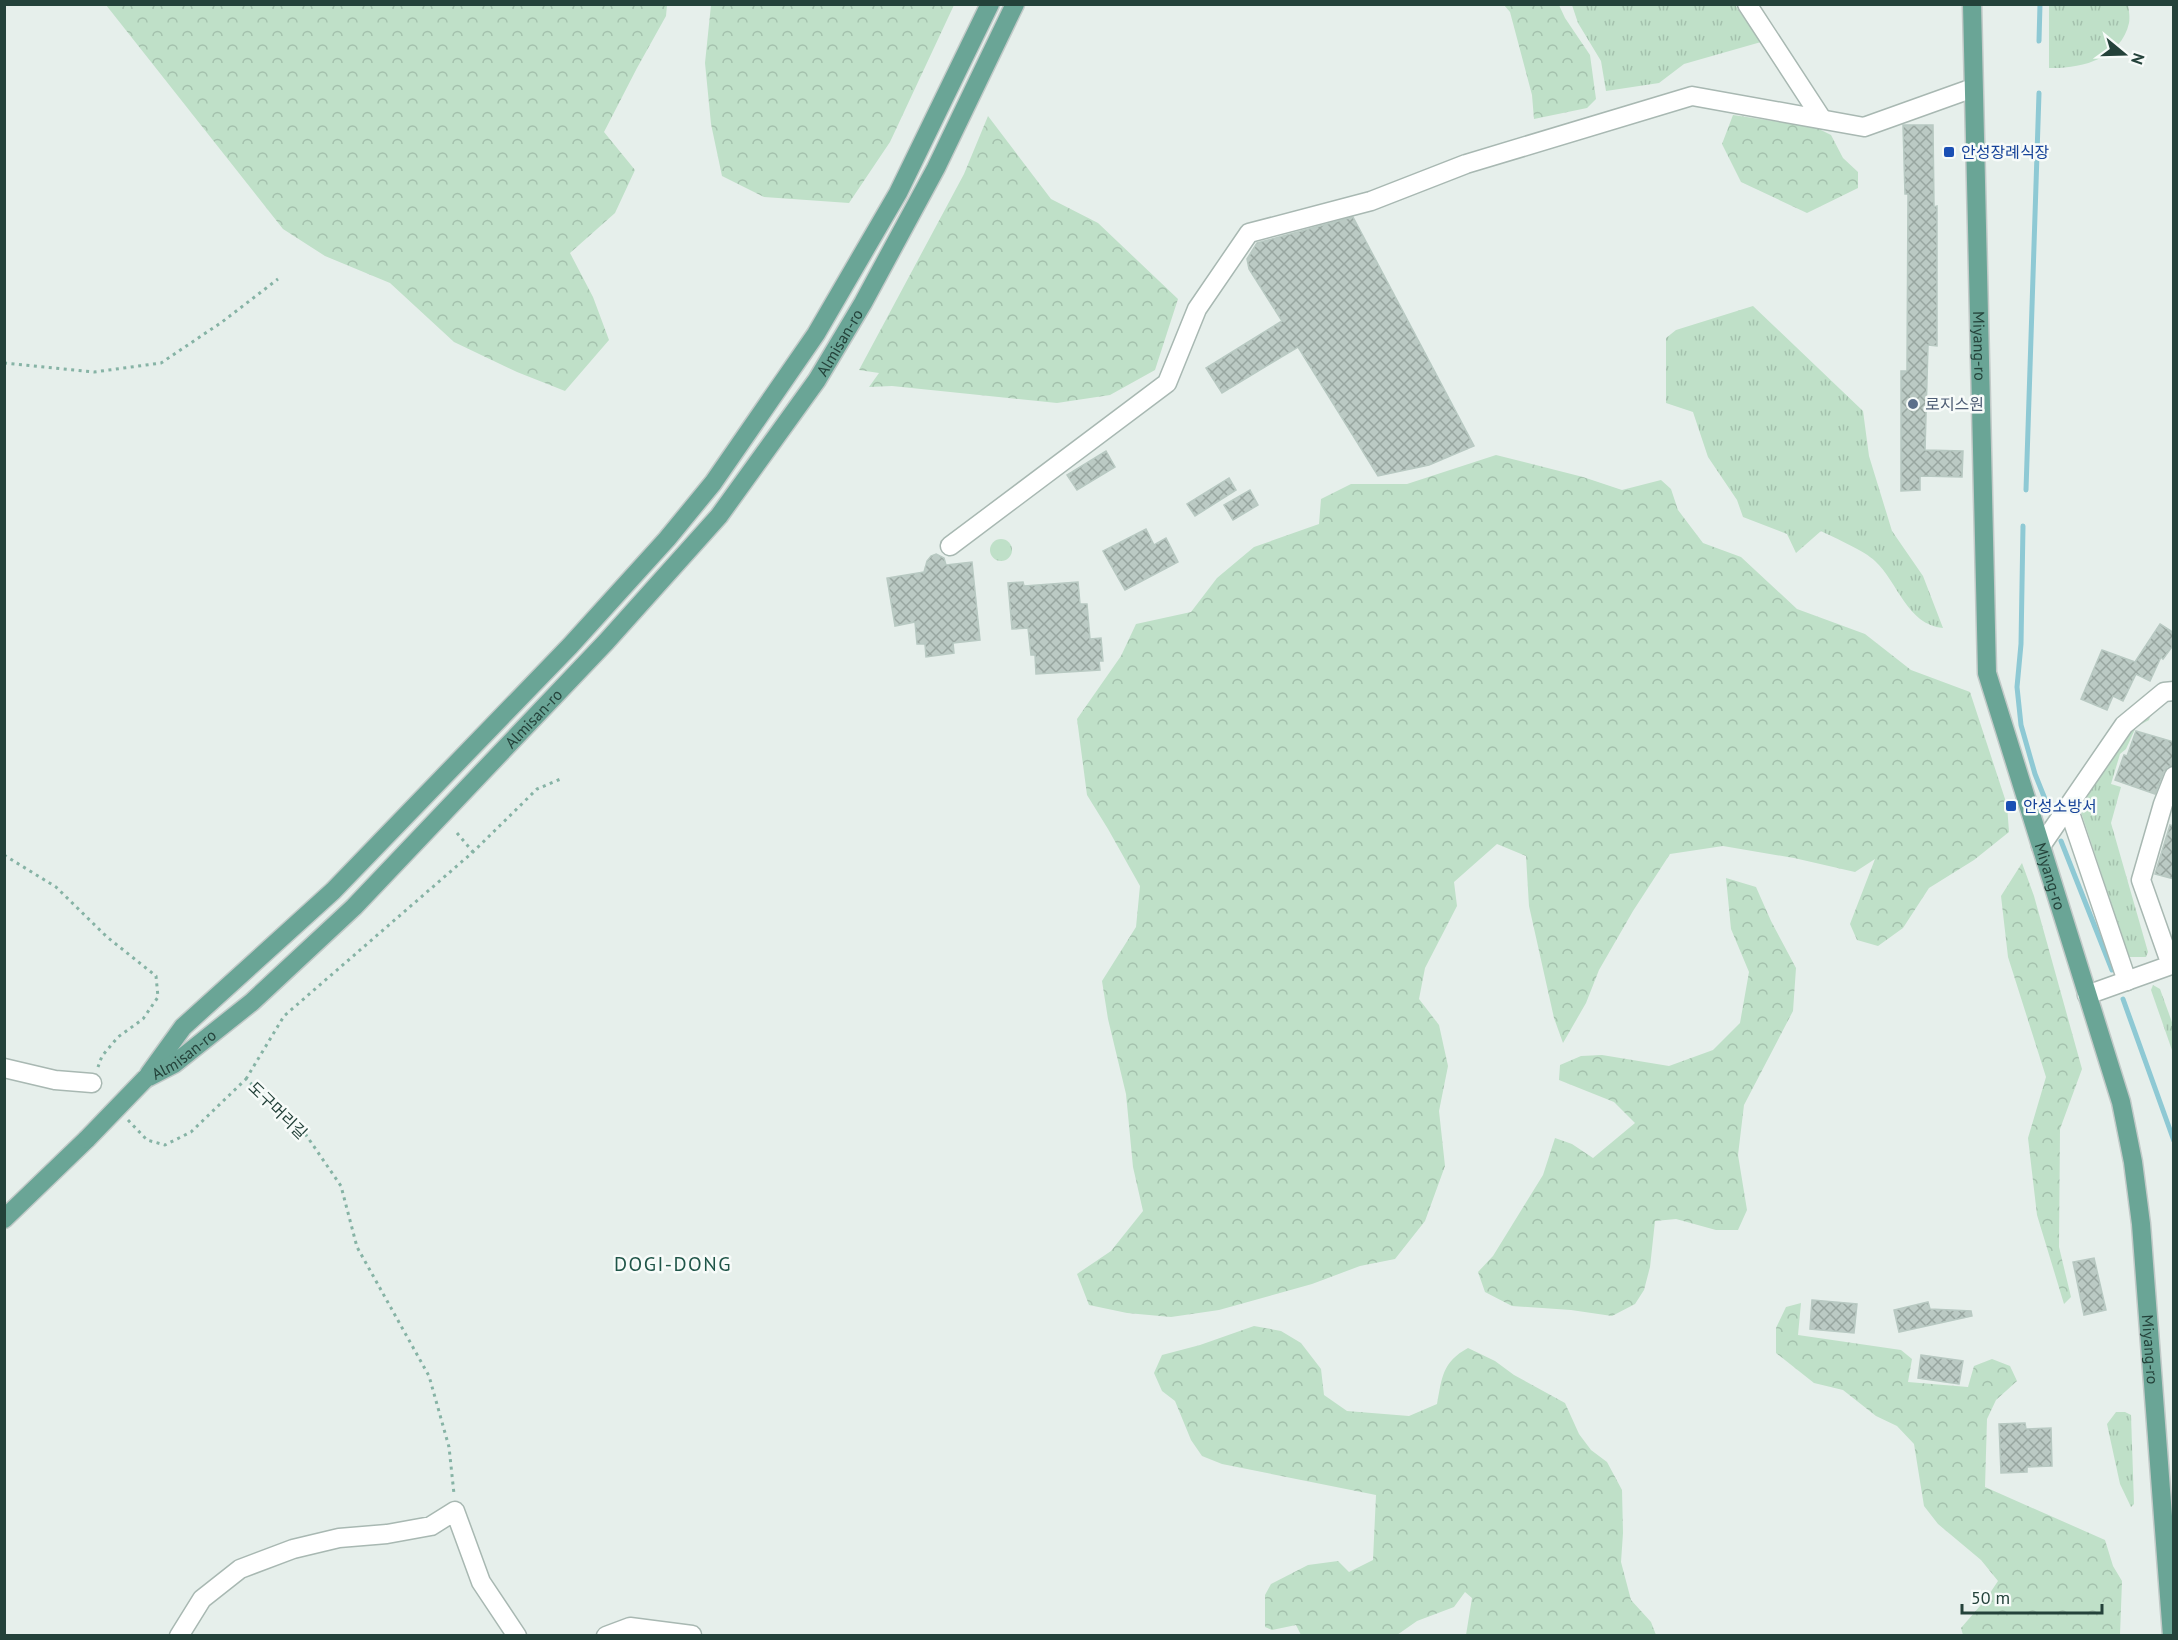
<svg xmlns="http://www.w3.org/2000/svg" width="2178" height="1640" font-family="'PT Sans','Noto Sans KR',sans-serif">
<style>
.grass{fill:url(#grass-tufts)}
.forest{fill:url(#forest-crowns)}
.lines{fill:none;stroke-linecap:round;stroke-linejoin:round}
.stream{stroke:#8ec9d4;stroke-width:5}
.building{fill:url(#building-cross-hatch);stroke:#b8c9c2;stroke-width:1.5}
.minor-casing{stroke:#a8b8b2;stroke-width:21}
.major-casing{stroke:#c2cac8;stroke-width:21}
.path{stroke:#86b3a5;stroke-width:3;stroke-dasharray:3 4.5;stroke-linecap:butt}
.minor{stroke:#fff;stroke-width:18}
.major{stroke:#6aa596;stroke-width:18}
.major-bridge-casing{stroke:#c2cac8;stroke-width:21;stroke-linecap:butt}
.major-bridge{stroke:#6aa596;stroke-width:18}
.transit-dot{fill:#1a4fb4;stroke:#f7fbf9;stroke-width:2}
.service-dot{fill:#5c6f8a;stroke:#f7fbf9;stroke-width:2}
.labels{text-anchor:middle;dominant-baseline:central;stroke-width:5;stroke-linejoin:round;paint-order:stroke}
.transit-label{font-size:16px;fill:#164399;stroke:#f7fbf9;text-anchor:start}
.street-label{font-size:16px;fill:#24423a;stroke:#f7fbf9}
.service-label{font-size:16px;fill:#4e5e75;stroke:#f7fbf9;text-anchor:start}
.quarter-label{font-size:20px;letter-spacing:1.5px;fill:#1f5548;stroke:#f7fbf9}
</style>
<defs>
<pattern id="grass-tufts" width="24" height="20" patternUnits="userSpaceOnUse" patternTransform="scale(1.5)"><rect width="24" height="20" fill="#bfe0c8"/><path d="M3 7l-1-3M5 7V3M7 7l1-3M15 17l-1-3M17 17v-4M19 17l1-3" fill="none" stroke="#a4c1ad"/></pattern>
<pattern id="forest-crowns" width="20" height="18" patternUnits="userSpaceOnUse" patternTransform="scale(1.5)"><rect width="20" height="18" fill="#bfe0c8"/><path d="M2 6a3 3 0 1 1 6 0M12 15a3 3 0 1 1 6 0" fill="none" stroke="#a4c1ad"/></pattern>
<pattern id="building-cross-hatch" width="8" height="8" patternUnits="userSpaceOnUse" patternTransform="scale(1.5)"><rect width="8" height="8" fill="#bbcac4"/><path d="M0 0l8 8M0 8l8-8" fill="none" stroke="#98a6a0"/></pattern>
</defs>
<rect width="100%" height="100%" fill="#e6efeb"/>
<!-- grass -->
<g class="grass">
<polygon points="1572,5 1735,5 1761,42 1684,64 1659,83 1606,91 1601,61 1578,23"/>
<path d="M2049,5H2128C2129,10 2130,18 2129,23C2121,59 2080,69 2049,68Z"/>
<path d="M1753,306L1863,411L1869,456L1892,531L1923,576L1943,628C1907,625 1898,582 1875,561C1865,551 1835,538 1821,531L1796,553L1787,534L1743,517L1737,500L1708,457L1693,412L1666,403V338L1676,330Z"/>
<circle cx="1001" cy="550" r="11"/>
<polygon points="2152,711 2149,720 2136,727 2126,749 2120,754 2111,784 2121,787 2111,823 2148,952 2146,957 2129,957 2080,809 2126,733"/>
<polygon points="2153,985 2160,989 2173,1025 2173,1053 2151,990"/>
<polygon points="2116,1412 2125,1412 2131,1415 2134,1504 2131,1507 2120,1484 2107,1424"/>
</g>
<!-- forest -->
<g class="forest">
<polygon points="106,5 667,5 666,16 637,68 604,132 635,170 615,213 570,253 593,297 609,340 565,391 517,372 454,342 390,283 325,256 283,229"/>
<polygon points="711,5 711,4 954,5 890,142 849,203 764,197 722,176 711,124 705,63"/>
<polygon points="1504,5 1559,5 1565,18 1590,55 1596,99 1587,108 1534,119 1532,95 1510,12"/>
<polygon points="1733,115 1815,127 1831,135 1843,158 1858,172 1858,188 1807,213 1741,182 1722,144"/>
<polygon points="988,116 1051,199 1098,223 1178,299 1155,370 1110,395 1057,403 892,386 869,387 879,373 859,370 964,174"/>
<polygon points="1496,455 1583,477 1622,490 1661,480 1671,489 1678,510 1703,543 1741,557 1797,609 1865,634 1911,670 1970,692 2007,805 2009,832 1974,860 1929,888 1903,928 1878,946 1857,940 1850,924 1875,859 1855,872 1794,858 1723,846 1670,854 1633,911 1599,970 1586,1003 1563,1043 1554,1018 1529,906 1526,856 1497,844 1454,882 1457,906 1425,968 1419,999 1439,1025 1448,1066 1439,1111 1445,1166 1425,1221 1395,1259 1360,1266 1312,1284 1219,1310 1171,1317 1127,1313 1089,1305 1077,1274 1111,1251 1143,1211 1133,1167 1126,1094 1108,1019 1102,981 1136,927 1140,886 1108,829 1087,795 1077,719 1121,656 1136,624 1191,612 1217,578 1254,547 1319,524 1321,499 1351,484 1407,484"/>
<polygon points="2022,863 2034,896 2082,1069 2060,1129 2059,1247 2071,1297 2064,1304 2037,1215 2028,1138 2046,1077 2008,957 2001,896"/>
<polygon points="1726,878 1756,887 1771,921 1796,968 1793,1011 1744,1105 1738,1155 1747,1210 1738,1230 1716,1230 1676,1219 1655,1221 1650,1267 1644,1290 1635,1304 1612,1316 1571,1310 1512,1306 1485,1292 1478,1272 1493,1256 1543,1175 1555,1138 1572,1144 1593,1158 1635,1123 1614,1102 1559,1080 1560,1065 1581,1056 1602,1055 1669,1066 1713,1050 1740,1023 1749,972 1731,929"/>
<polygon points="1801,1303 1798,1335 1901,1350 1912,1359 1908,1382 1968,1387 1974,1366 1992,1359 2010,1366 2017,1381 1996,1400 1987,1419 1985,1487 2105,1540 2113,1566 2122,1581 2120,1635 1963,1635 1961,1628 1986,1599 1998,1581 1981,1560 1938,1524 1924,1506 1914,1444 1897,1426 1876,1416 1843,1390 1814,1383 1776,1353 1776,1328 1786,1307"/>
<path d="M1254,1326L1281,1331L1301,1343L1321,1369L1324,1395L1347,1411L1409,1416L1437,1404C1442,1378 1442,1362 1468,1348L1495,1361L1514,1375L1565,1403L1579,1434L1591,1450L1607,1462L1622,1490L1623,1533L1621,1562L1631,1600L1651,1622L1656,1635H1466L1472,1598L1465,1592L1454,1607L1417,1621L1397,1635H1301L1296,1625L1272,1630L1265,1627V1595L1271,1584L1308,1565L1338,1561L1349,1572L1373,1560L1376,1495L1222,1464L1202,1456L1191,1440L1175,1401L1162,1391L1154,1373L1162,1355L1200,1345Z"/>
</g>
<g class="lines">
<!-- stream -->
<g class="stream">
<polyline points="2039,41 2040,4"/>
<polyline points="2026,490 2039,93"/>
<polyline points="2023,526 2021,644 2017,687 2021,725 2035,774 2049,809"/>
<polyline points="2061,841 2112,970"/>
<polyline points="2123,999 2174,1141"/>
</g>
</g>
<!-- building -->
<g class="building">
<polygon points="1903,125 1933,125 1934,207 1937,206 1937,346 1928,345 1925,450 1963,451 1962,477 1920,476 1920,490 1901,491 1901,371 1907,371 1908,194 1905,194"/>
<polygon points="1353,217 1474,446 1429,465 1378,476 1298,347 1222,393 1206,368 1282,321 1249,269 1247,259 1257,243"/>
<polygon points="1106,451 1115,467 1077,490 1067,475"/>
<polygon points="1229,478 1236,490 1195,516 1187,504"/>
<polygon points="1250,490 1258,505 1233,520 1224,505"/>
<polygon points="1146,529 1154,545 1166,538 1178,562 1125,590 1103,551"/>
<polygon points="936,554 944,558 946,565 972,562 980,640 953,643 954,653 926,657 925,644 917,644 915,622 895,626 887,578 924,572 927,561 931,556"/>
<polygon points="1023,582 1024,586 1078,582 1080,604 1087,604 1090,639 1101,638 1103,661 1099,661 1100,670 1036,674 1035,655 1031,655 1028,628 1012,629 1008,583"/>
<polygon points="2160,624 2174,633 2174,644 2163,659 2161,657 2150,681 2136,674 2123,701 2113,696 2107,710 2081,699 2102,650 2135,662"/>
<polygon points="2136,731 2174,742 2174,765 2167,767 2164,771 2155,794 2115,780 2124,755 2127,756"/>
<polygon points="2170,825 2174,826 2174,879 2155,874"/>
<polygon points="2094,1258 2106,1310 2084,1315 2073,1262"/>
<polygon points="1812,1300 1857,1304 1854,1333 1810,1329"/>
<polygon points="1928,1302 1930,1309 1971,1311 1972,1316 1899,1332 1894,1310"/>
<polygon points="1921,1355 1963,1361 1959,1384 1918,1378"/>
<polygon points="2025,1423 2026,1429 2051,1428 2052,1466 2027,1467 2027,1472 2001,1473 1999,1424"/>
</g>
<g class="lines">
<!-- minor casing -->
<g class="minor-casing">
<g id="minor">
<polyline points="1747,4 1822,119"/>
<polyline points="950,546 1167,383 1197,309 1249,233 1371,201 1466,164 1692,96 1864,127 1973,88"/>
<polyline points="2068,807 2127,981"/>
<polyline points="2041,846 2124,725 2164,692 2174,691"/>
<polyline points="2087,995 2171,965 2141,880 2163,804 2174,776"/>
<polyline points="4,1068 55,1080 92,1083"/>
<polyline points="179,1636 202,1599 240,1569 293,1549 339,1538 387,1534 431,1526 455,1511 481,1582 517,1636"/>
<polyline points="606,1636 630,1627 692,1635"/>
</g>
</g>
<!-- major casing -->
<g class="major-casing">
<g id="major">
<path id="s1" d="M1972,4L1987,673L2121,1102L2133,1162L2141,1224L2172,1636"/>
<polyline points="149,1074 183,1027 333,891 570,646 667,539 713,483 816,334 898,193 990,4"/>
<path id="s2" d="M145,1079L174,1064L252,1002L354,907L606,642L719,516L817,380L863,303L936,168L1015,4"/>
<polyline points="4,1219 87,1139"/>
</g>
</g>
<!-- path -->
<g class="path">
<polyline points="4,363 94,372 161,363 222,322 278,279"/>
<polyline points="457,833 473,852"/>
<polyline points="4,855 56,887 107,937 156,976 158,997 143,1019 118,1037 102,1056 98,1067"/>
<polyline points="246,1079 284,1016 473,852 537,789 563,778"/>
<polyline points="128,1120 147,1140 165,1145 191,1132 246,1079 304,1132 341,1186 357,1247 429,1376 449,1447 454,1494"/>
</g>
<!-- minor -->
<use href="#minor" class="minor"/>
<!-- major -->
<use href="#major" class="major"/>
<!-- major-bridge casing -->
<g class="major-bridge-casing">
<polyline id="major-bridge" points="87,1139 145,1079"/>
</g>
<!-- major-bridge -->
<use href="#major-bridge" class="major-bridge"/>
</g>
<!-- markers -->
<g class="transit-dot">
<rect x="1943" y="146" width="12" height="12" rx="3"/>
<rect x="2005" y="800" width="12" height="12" rx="3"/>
</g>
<circle class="service-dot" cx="1913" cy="404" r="6"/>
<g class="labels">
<!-- transit labels -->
<g class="transit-label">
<text x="1961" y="152">안성장례식장</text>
<text x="2023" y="806">안성소방서</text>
</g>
<!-- street labels -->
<g class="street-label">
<text stroke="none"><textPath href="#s2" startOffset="1018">Almisan-ro</textPath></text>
<text stroke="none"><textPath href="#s1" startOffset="342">Miyang-ro</textPath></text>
<text stroke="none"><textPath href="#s2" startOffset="532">Almisan-ro</textPath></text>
<text stroke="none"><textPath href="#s1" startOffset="882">Miyang-ro</textPath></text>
<text stroke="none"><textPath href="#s2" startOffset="46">Almisan-ro</textPath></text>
<text transform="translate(278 1110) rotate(44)">도구머리길</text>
<text stroke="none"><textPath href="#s1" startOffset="1368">Miyang-ro</textPath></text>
</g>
<!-- service labels -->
<g class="service-label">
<text x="1925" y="404">로지스원</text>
</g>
<!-- quarter labels -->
<g class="quarter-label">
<text x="673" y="1264">DOGI-DONG</text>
</g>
</g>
<!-- border -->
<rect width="2178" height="1640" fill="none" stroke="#24423a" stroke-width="12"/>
<!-- north arrow -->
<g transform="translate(2124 54) rotate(109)" stroke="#f7fbf9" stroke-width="4.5" paint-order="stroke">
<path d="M0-4.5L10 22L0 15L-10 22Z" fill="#24423a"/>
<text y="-9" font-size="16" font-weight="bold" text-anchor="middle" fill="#24423a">N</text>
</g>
<!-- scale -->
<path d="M1962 1604v9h140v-9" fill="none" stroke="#24423a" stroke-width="3"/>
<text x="1971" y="1604" font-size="18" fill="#24423a" stroke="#f7fbf9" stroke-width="4.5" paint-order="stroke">50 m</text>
</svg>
